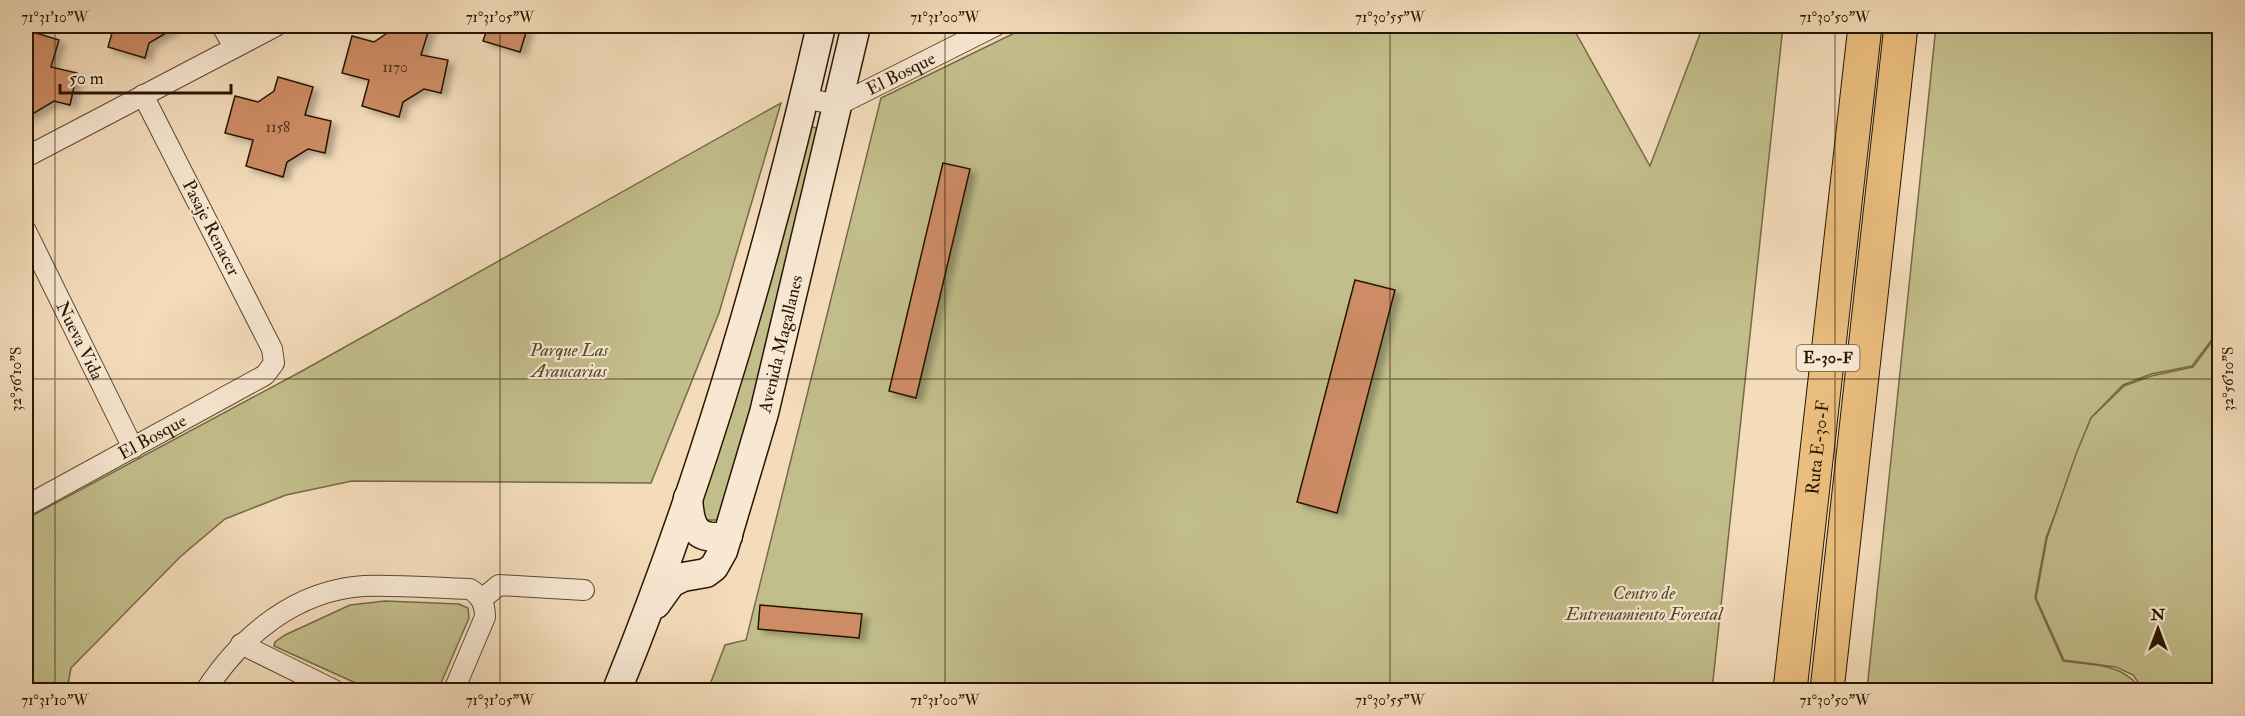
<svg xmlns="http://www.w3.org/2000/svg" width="2245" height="716" font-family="'IM FELL Double Pica',serif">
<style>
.green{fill:#c2be8b;stroke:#756a46;stroke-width:1.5}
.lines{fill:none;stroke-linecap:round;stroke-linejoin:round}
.stream{stroke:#6e786e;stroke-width:7}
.building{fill:#cd8c65;stroke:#281600;stroke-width:1.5;filter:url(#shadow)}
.minor-casing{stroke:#5b482f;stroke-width:22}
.secondary-casing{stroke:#281600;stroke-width:31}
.trunk-casing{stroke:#281600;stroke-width:35}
.minor{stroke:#f8e8d3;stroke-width:20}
.secondary{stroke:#f8e8d3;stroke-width:28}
.trunk{stroke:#eabe7e;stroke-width:33}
.ticks{fill:none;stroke:#281600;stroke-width:1.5;stroke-opacity:0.45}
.labels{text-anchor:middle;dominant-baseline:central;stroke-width:4.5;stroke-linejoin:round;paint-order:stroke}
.number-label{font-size:15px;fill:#513419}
.shield{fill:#f8e8d3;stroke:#66553f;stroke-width:1.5}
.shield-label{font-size:16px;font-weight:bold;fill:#281600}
.street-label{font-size:18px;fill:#281600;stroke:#f8e8d3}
.park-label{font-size:18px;font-style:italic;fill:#56482a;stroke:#f8e8d3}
.neatline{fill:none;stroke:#281600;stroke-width:2}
.ticks-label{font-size:15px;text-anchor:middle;fill:#281600}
</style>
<defs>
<filter id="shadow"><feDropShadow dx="6" dy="4" stdDeviation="3" flood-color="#0004"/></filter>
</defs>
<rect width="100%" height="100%" fill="#f4dcbb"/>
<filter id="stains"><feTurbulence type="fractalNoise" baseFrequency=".00333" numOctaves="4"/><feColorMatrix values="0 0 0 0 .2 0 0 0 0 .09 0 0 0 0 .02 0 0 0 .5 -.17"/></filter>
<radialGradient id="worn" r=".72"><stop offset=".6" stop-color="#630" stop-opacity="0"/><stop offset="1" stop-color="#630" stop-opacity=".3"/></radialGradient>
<!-- green -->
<g class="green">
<polygon points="1029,26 1572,26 1650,166 1703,26 1783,26 1712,690 708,690 725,645 746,640 881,98"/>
<path d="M1936,26H2219V330L2192,366L2151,374L2123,385L2091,418L2046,538L2035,598L2063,661C2095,666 2121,662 2142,690H1867Z"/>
<polygon points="781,103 719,313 651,483 352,481 286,495 225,519 180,557 71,668 67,690 26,690 26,519 302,371"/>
<polygon points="808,126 821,129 756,404 720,520 705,520 699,495"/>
<polygon points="2219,332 2219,690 2144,690 2133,675 2116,667 2064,660 2036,598 2047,538 2076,454 2091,418 2124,386 2151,376 2193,367"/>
<polygon points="385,601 459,604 468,608 469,618 438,690 371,690 274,646 275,642 285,635 350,605"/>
</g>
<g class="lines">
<!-- stream -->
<polyline class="stream" points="2217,690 2220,646"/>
</g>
<!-- building -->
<g class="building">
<polygon points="114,26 178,26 149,43 145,58 108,47"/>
<polygon points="392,26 430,26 421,55 448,60 441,93 424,89 403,102 399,117 362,106 369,80 342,73 352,36 374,42 390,31"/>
<polygon points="488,26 528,26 520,52 483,41"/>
<polygon points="26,30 59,40 51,67 77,73 70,105 54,101 26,118"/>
<polygon points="278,77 313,87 305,115 331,121 325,153 308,149 287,162 283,177 246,166 253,140 225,133 235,96 258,102 274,91"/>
<polygon points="943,163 970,169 916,398 889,391"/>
<polygon points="1355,280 1395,290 1337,513 1297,502"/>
<polygon points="760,605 862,614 859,638 758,629"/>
</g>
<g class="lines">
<!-- minor casing -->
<g class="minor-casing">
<g id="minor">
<polyline points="222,26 234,47"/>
<path id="s1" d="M804,98L838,105L995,26"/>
<polyline points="26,157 276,26"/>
<path id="s2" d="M26,231L133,448"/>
<path id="s3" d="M26,506L265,375L274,363L272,349L143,95"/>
<polyline points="482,599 499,585 584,590"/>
<polyline points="241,644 334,690"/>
<path d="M206,690C241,636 296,590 364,586C399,585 435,588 470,589C481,596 485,604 485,617L454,690"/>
</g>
</g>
<!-- secondary casing -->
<g class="secondary-casing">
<g id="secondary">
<path d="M688,498C690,528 695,541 728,536"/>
<path id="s4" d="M656,604L671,583L683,577L706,573L714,567L723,551L764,413L856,26"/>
<path d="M617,690C705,475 769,252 821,26"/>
</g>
</g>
<!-- trunk casing -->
<g class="trunk-casing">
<g id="trunk">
<path id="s5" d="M1790,690L1865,26"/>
<polyline points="1827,690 1901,26"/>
</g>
</g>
<!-- minor -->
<use href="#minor" class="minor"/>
<!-- secondary -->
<use href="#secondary" class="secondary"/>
<!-- trunk -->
<use href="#trunk" class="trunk"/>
</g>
<!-- ticks -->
<path class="ticks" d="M55,26V690M500,26V690M945,26V690M1390,26V690M1835,26V690M26,379H2220"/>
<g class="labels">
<!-- number labels -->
<g class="number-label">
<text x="395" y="67">1170</text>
<text x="278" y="127">1158</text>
</g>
<!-- shield labels -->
<rect class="shield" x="1796.5" y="345" width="63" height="26" rx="4.5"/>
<g class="shield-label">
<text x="1828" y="358">E-30-F</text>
</g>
<!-- street labels -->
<g class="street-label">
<text stroke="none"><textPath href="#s1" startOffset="105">El Bosque</textPath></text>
<text transform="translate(211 228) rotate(63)">Pasaje Renacer</text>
<text stroke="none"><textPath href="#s2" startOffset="122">Nueva Vida</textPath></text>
<text stroke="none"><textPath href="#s4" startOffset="306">Avenida Magallanes</textPath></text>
<text stroke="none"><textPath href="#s3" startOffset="144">El Bosque</textPath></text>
<text stroke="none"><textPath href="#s5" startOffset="244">Ruta E-30-F</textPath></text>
</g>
<!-- park labels -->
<g class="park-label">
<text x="569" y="350">Parque Las<tspan x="569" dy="21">Araucarias</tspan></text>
<text x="1644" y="593">Centro de<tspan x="1644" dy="21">Entrenamiento Forestal</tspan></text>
</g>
</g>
<!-- margin -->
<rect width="2245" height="716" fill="none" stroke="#f4dcbb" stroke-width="66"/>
<!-- north arrow -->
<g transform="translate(2158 629)" stroke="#f8e8d3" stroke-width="4.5" paint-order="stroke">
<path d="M0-4.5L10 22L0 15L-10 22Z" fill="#281600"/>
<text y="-9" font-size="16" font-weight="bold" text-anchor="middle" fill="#281600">N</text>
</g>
<!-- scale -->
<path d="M60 84v9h171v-9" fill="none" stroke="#281600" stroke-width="3"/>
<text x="69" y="84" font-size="18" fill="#281600" stroke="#f8e8d3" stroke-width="4.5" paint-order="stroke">50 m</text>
<rect x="33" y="33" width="2179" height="650" class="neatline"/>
<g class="ticks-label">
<text x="55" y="22">71°31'10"W</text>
<text x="500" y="22">71°31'05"W</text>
<text x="945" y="22">71°31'00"W</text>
<text x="1390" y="22">71°30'55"W</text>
<text x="1835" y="22">71°30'50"W</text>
<text transform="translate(16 379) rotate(-90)" y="5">32°56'10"S</text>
<text transform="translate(2228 379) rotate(-90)" y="5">32°56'10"S</text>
<text x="55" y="705">71°31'10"W</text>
<text x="500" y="705">71°31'05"W</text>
<text x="945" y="705">71°31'00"W</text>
<text x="1390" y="705">71°30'55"W</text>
<text x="1835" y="705">71°30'50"W</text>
</g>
<rect width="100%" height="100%" filter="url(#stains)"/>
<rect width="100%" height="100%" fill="url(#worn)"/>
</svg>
